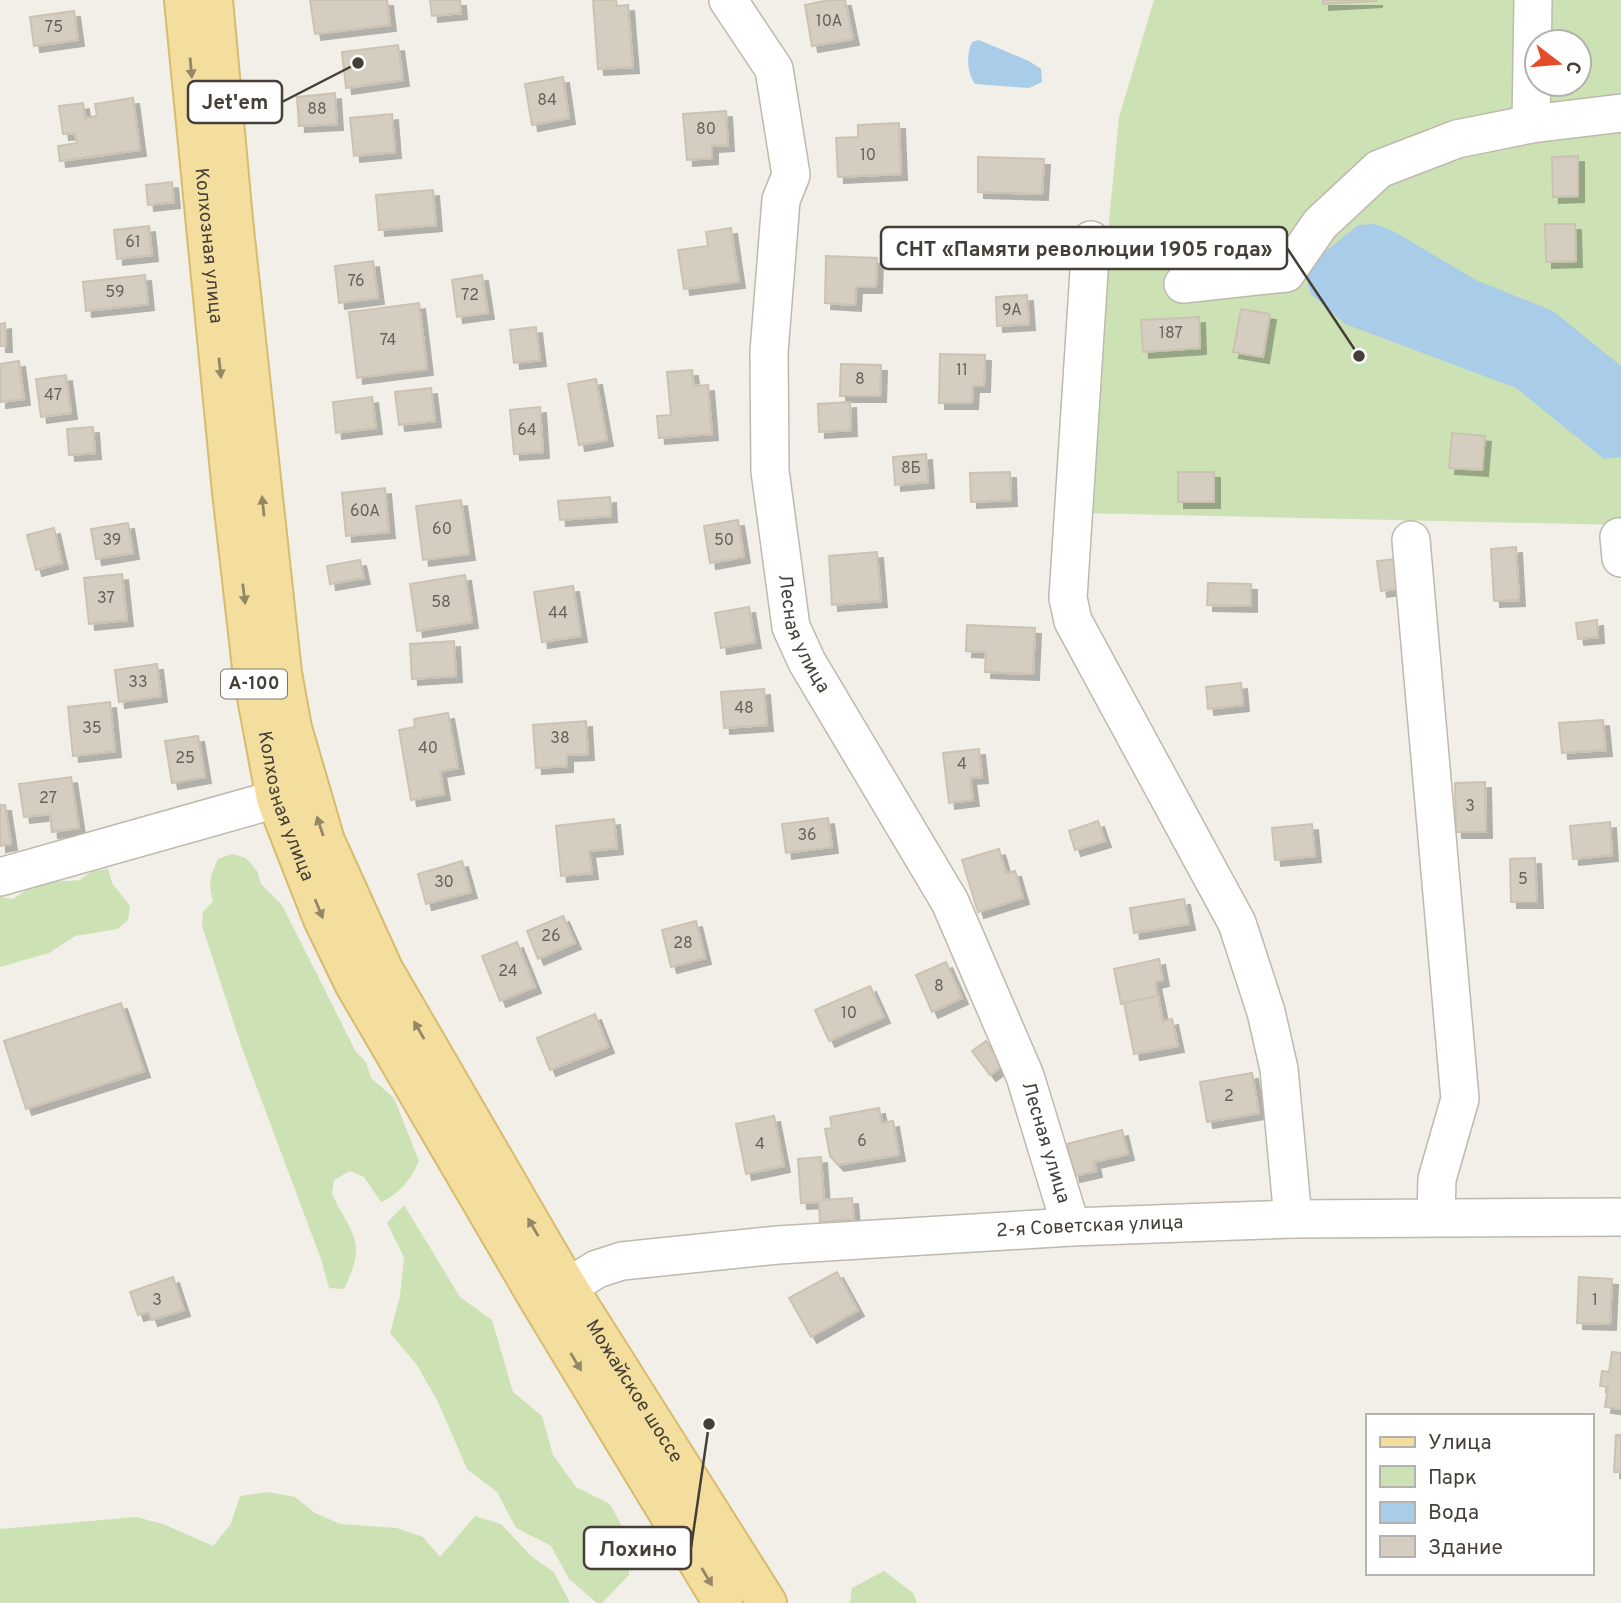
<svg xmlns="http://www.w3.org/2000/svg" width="1621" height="1603" font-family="Overpass,sans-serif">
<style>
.green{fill:#cce2b4;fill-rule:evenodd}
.water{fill:#a9cce8}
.building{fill:#d5cdc0;stroke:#ccc2b1;stroke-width:2;filter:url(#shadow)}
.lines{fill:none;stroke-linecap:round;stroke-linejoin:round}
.minor-casing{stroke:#bfb9ad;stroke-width:40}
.major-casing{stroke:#d7bb6f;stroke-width:42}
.minor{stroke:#fff;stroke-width:37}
.major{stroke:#f4de9e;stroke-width:38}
.oneway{fill:#938765}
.labels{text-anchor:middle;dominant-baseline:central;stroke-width:5;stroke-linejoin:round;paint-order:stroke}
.number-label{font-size:16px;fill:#686259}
.shield{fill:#fff;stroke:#7c7973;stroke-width:2}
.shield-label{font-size:18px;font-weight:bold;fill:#443f37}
.street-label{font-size:19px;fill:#443f37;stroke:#fff}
.leader{fill:none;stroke:#443f37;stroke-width:2.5}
.callout-dot{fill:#443f37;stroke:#fff;stroke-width:2.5}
.callout{fill:#fff;stroke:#443f37;stroke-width:2.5}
.callout-label{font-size:21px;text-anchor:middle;font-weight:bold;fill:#443f37}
</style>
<defs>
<filter id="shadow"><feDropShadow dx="6" dy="6" stdDeviation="0" flood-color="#0004"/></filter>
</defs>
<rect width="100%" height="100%" fill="#f1efe7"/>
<!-- green -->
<g class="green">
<path d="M1154,0H1621V525L1081,513L1119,117ZM1537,42H1579V84H1537Z"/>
<path d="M232,854L246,858L257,871L261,884L282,905L356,1052L366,1062L371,1078L394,1098L419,1161C411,1179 400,1194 381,1202L364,1177L350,1171L334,1180L332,1194C352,1235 368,1240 344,1289L329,1288L321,1259L242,1048L202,926L203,912L213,901C208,884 210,875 218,859Z"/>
<polygon points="108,869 112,883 130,906 128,920 117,929 75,936 49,953 0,967 0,897 13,899 37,883 80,880 92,871"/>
<polygon points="404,1205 460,1297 492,1320 513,1392 542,1416 553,1455 576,1487 610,1504 628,1538 629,1575 602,1603 597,1603 569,1579 551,1546 516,1528 497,1492 467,1469 437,1400 417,1365 390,1333 400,1296 404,1257 387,1223"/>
<polygon points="268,1492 295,1497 315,1513 340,1524 397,1528 423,1537 440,1557 475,1516 501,1524 532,1557 554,1572 570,1603 0,1603 0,1529 136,1517 163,1524 213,1546 231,1524 240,1496"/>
<polygon points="884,1571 913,1593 917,1603 850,1603 852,1588"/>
</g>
<!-- water -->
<g class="water">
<path d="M979,40L1029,61L1041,69L1042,82L1029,88L975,84C967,72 966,55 972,42Z"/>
<polygon points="1375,224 1393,231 1476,280 1553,311 1621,366 1621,457 1604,459 1516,388 1345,324 1311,294 1307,281 1309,265 1358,225"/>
</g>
<!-- building -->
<g class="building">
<polygon points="310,0 387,0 390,25 315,34"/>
<polygon points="430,0 460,0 461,13 432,16"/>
<polygon points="593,0 616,0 617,6 628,5 633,67 598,69"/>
<polygon points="829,0 845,0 853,39 812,46 805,5"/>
<polygon points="1323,0 1376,0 1376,1 1323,4"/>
<polygon points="74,11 78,40 34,46 30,17"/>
<polygon points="398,45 403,80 346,88 342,52"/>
<polygon points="563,77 569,118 532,125 525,84"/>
<polygon points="335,93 337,124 299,126 297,97"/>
<polygon points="133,98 140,150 60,161 58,146 77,143 75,133 63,134 59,106 83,103 85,118 97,116 95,104"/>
<polygon points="726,111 728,145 712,146 712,158 687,160 683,114"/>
<polygon points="392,114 395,152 354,156 350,118"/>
<polygon points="899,123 901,174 838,177 836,138 858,137 858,125"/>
<polygon points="1578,156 1578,196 1553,197 1552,157"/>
<polygon points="978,157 1044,159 1042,194 978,192"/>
<polygon points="172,182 174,202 148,205 146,185"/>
<polygon points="433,190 436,225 379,230 376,195"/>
<polygon points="1545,224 1575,224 1576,261 1546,262"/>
<polygon points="149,226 152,255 117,259 114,230"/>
<polygon points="731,228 739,282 684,289 678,250 708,246 706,232"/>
<polygon points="826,256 877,258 876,287 856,287 855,305 825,303"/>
<polygon points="373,261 378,298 339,303 335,266"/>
<polygon points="145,275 148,304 86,311 83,282"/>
<polygon points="482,275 488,313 457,317 452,280"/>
<polygon points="1027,295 1029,324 997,326 996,297"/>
<polygon points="419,303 427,369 357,378 349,312"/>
<polygon points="1241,309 1270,314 1263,357 1233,352"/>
<polygon points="1199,317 1200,348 1143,352 1141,320"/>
<polygon points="5,323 6,346 0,346 0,324"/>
<polygon points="536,327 540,360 514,363 510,330"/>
<polygon points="940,354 985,355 984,386 973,386 972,403 939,403"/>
<polygon points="19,361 24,399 0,402 0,364"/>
<polygon points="841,364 881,365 880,396 840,396"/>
<polygon points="692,370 694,386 708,385 712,434 659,438 657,416 671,415 667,372"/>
<polygon points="66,375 71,413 41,417 36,379"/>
<polygon points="596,379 607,440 579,445 568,384"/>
<polygon points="431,388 435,421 399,425 395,392"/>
<polygon points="372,397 376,428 336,433 333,402"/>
<polygon points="850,402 851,430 819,432 818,404"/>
<polygon points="540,407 543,452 514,454 510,410"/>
<polygon points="93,427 95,453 69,455 67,429"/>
<polygon points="1452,433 1485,436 1482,470 1449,468"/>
<polygon points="926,454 928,482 895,485 893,457"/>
<polygon points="1010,472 1011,500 971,502 970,473"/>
<rect x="1178" y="472" width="36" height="30"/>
<polygon points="385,488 389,532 346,536 342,493"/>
<polygon points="610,497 611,516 560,520 558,501"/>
<polygon points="461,500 469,554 423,560 416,506"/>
<polygon points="738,520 744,557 710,563 704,526"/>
<polygon points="128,523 133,553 96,559 91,529"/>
<polygon points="54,528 62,563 36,570 27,535"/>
<polygon points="1516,547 1519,600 1494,601 1491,549"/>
<polygon points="877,552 881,601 832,605 829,556"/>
<polygon points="1402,558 1405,588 1381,591 1377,561"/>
<polygon points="360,560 364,578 330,584 327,566"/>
<polygon points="122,574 127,620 89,624 84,578"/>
<polygon points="465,575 472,622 417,631 410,584"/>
<polygon points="1208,583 1251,584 1251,606 1207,605"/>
<polygon points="573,586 581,636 542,642 534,592"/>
<polygon points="749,607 755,642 721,648 715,613"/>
<polygon points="1597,620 1598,637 1578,639 1576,623"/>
<polygon points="967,625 1035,628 1033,674 985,672 986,652 966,651"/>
<polygon points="454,641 456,676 412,679 410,644"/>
<polygon points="157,664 161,696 119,702 115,670"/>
<polygon points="1241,683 1243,705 1208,709 1206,687"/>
<polygon points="764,689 767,725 724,728 721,692"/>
<polygon points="110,702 115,751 73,756 68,707"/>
<polygon points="448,713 458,768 440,771 444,794 411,800 399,730 415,727 414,719"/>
<polygon points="1603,720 1606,750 1562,753 1559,723"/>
<polygon points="586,721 588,754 567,755 567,766 536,768 533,725"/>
<polygon points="198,736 205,777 172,783 165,741"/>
<polygon points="979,749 982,777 970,778 973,800 949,803 943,753"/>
<polygon points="71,777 79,828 52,832 50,814 24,817 19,784"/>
<polygon points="1485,782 1486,832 1456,832 1455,783"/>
<polygon points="0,805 5,805 11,844 0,846"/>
<polygon points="828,818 832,847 786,853 782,824"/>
<polygon points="614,819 617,848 589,851 592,873 561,876 556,826"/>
<polygon points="1098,821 1105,841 1075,850 1069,831"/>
<polygon points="1610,822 1612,855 1573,859 1570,826"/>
<polygon points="1312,824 1315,856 1275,860 1272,828"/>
<polygon points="999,849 1006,873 1015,871 1023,898 978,912 962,860"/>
<polygon points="1535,858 1537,902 1511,902 1510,859"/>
<polygon points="462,861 471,892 426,904 418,874"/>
<polygon points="1184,899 1189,924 1134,933 1130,908"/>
<polygon points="563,916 575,943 538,959 527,931"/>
<polygon points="696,921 705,958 671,967 662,930"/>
<polygon points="517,942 535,987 500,1001 482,956"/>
<polygon points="1159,959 1163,980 1155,982 1158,996 1121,1004 1114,969"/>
<polygon points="946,962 962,998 932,1012 916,975"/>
<polygon points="870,986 884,1017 829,1041 815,1010"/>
<polygon points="1158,996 1163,1021 1172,1019 1178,1046 1134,1054 1124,1003"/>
<polygon points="121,1003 144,1071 26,1109 4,1041"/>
<polygon points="595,1014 608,1047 550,1070 537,1038"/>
<polygon points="986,1041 1003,1065 990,1075 972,1051"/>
<polygon points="1252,1073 1259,1113 1207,1122 1200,1082"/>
<polygon points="879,1108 882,1123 893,1121 899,1155 838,1165 830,1156 825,1129 832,1128 830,1117"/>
<polygon points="774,1116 784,1166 746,1174 736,1124"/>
<polygon points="1122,1130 1128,1154 1094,1162 1096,1171 1074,1176 1067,1144"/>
<polygon points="821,1157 824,1200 852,1198 854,1219 820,1222 819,1202 801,1203 798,1159"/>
<polygon points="837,1272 858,1310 811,1337 789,1298"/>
<polygon points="173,1277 184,1310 152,1320 149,1312 138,1315 130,1292"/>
<polygon points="1579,1277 1612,1279 1610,1324 1577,1323"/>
<polygon points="1612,1352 1621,1353 1621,1409 1605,1407 1608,1387 1600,1386 1602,1371 1609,1372"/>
<polygon points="1616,1435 1621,1435 1621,1472 1614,1472"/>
</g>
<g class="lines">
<!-- minor casing -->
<g class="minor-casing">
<g id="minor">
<path id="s1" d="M728,0L774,69L791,175L781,200L769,352L770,471L791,627L807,662L950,902L1025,1076L1071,1227"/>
<polyline points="1531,124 1533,0"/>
<polyline points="1091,240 1068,598 1073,621 1237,923 1266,1012 1279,1069 1293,1219"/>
<polyline points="1183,284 1286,273 1320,224 1379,169 1457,139 1531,124 1621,113"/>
<polyline points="1619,537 1621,558"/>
<polyline points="1411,540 1460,1099 1437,1179 1436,1216"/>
<polyline points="0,877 276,799"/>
<path id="s2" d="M542,1303L597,1269L622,1261L778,1245L1071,1227L1293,1219L1621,1217"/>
</g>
</g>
<!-- major casing -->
<g class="major-casing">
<g id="major">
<path id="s3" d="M184,0L232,492L253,676L276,799L323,919L355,985L541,1303L723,1603"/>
<path id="s4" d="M213,0L233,220L282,673L292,728L325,841L383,969L567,1286L767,1603"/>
</g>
</g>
<!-- minor -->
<use href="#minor" class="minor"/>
<!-- major -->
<use href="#major" class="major"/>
</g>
<!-- one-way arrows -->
<defs><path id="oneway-solid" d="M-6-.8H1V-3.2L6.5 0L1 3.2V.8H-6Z" transform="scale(1.75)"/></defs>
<g class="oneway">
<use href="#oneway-solid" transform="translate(191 68) rotate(85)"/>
<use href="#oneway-solid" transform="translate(220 368) rotate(84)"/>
<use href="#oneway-solid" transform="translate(263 506) rotate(-96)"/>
<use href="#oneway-solid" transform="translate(244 594) rotate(83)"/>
<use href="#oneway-solid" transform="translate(320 826) rotate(-108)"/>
<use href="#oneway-solid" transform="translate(319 909) rotate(68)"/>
<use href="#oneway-solid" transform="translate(419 1030) rotate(-120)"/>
<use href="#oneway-solid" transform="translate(533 1227) rotate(-120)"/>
<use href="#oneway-solid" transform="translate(576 1362) rotate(59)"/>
<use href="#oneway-solid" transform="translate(707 1577) rotate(59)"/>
</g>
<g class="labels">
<!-- number labels -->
<g class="number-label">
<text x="829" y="22">10А</text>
<text x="54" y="28">75</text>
<text x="547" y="101">84</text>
<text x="317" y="110">88</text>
<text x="706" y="130">80</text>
<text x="868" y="156">10</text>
<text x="133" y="243">61</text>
<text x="356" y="282">76</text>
<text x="115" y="293">59</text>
<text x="470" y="296">72</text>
<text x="1012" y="311">9А</text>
<text x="1171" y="334">187</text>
<text x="388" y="341">74</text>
<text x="962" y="371">11</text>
<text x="860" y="380">8</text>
<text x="53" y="396">47</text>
<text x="527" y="431">64</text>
<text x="911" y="469">8Б</text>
<text x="365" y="512">60А</text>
<text x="442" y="530">60</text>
<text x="112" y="541">39</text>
<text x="724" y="541">50</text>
<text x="106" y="599">37</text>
<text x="441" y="603">58</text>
<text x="558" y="614">44</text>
<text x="138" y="683">33</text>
<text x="744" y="709">48</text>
<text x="92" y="729">35</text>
<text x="560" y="739">38</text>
<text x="428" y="749">40</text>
<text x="185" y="759">25</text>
<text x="962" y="765">4</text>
<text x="48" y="799">27</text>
<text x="1470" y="807">3</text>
<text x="807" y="836">36</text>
<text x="1523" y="880">5</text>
<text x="444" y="883">30</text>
<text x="551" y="937">26</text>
<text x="683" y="944">28</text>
<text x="508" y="972">24</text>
<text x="939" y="987">8</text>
<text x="849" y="1014">10</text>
<text x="1229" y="1097">2</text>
<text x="862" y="1142">6</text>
<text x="760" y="1145">4</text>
<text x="157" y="1301">3</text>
<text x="1595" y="1301">1</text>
</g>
<!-- shield labels -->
<rect class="shield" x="221" y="669.5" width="66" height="29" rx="5"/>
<g class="shield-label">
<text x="254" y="684">А-100</text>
</g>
<!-- street labels -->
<g class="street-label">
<text stroke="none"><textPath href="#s3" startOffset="247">Колхозная улица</textPath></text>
<text stroke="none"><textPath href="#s1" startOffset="656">Лесная улица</textPath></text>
<text stroke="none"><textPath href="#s3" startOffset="814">Колхозная улица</textPath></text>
<text stroke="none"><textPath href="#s1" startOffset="1223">Лесная улица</textPath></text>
<text stroke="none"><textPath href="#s2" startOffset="560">2-я Советская улица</textPath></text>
<text stroke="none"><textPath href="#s4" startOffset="1482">Можайское шоссе</textPath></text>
</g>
</g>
<!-- callouts -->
<path class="leader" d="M358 63L282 102M1359 356L1287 248M709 1424L691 1548"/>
<g class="callout-dot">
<circle cx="358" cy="63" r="7"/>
<circle cx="1359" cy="356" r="7"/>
<circle cx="709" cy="1424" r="7"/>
</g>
<g class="callout">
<rect x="188" y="81" width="94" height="42" rx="7"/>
<rect x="881" y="227" width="406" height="42" rx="7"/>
<rect x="584" y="1527" width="107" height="42" rx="7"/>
</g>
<g class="callout-label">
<text x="235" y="109">Jet'em</text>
<text x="1084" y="256">СНТ «Памяти революции 1905 года»</text>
<text x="638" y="1556">Лохино</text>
</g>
<!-- legend -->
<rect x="1366" y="1414" width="228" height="161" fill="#ffffff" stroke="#b4b2af" stroke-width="2"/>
<rect x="1380" y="1437" width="35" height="10" fill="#f4de9e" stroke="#b4b2af" stroke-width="2"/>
<text x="1428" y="1449" font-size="21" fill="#443f37">Улица</text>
<rect x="1380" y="1466" width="35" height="21" fill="#cce2b4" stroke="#b4b2af" stroke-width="2"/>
<text x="1428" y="1484" font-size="21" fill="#443f37">Парк</text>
<rect x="1380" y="1502" width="35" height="21" fill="#a9cce8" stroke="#b4b2af" stroke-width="2"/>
<text x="1428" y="1519" font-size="21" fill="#443f37">Вода</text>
<rect x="1380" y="1536" width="35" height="21" fill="#d5cdc0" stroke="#b4b2af" stroke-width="2"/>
<text x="1428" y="1554" font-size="21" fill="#443f37">Здание</text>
<!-- north arrow -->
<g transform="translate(1558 63) rotate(106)"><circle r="33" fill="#ffffff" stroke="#b4b2af" stroke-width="2"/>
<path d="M0-5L12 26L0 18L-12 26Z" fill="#e34d2c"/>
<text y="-10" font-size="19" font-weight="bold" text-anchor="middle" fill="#443f37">С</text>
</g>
</svg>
